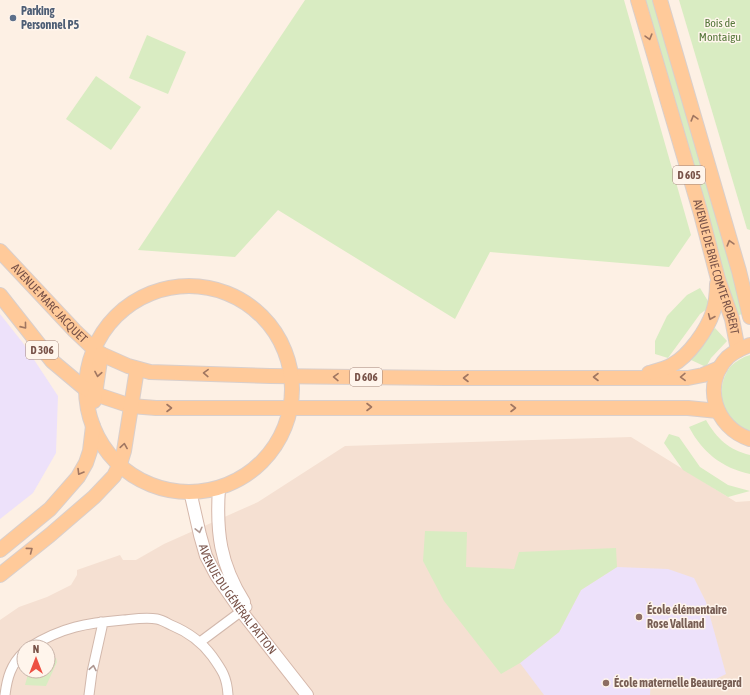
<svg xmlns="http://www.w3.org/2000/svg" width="750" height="695" font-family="'Asap Condensed',sans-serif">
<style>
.residential{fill:#f5e0d2;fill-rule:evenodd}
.education{fill:#ede1fa}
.green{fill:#d9ecc2}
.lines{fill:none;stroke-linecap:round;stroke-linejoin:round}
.minor-casing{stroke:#d2b8ac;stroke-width:11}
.secondary-casing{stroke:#d5b7aa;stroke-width:14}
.primary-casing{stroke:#d9cfcc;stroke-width:16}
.minor{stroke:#fff;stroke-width:9}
.secondary{stroke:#fff;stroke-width:12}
.primary{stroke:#ffca9a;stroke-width:14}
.oneway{stroke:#a07661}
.oneway2{stroke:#ae9791}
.service-dot{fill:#5c6f8a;stroke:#fff5ec;stroke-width:1.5}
.education-dot{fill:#8d6e63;stroke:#fff5ec;stroke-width:1.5}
.labels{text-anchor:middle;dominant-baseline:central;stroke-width:3;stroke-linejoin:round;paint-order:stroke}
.shield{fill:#fff5ec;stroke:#a08379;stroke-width:1}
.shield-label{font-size:11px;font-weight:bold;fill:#785248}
.service-label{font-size:12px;font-weight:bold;fill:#4e5e75;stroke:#fff5ec;text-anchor:start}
.park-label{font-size:12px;fill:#57783c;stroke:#fff5ec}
.street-label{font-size:12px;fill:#785248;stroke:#fff5ec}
.education-label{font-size:12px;font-weight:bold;fill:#785e54;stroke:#fff5ec;text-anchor:start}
</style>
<rect width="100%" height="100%" fill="#fdf0e4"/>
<!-- residential -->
<path class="residential" d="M631,437L736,502L750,501V695H0V620L19,607L47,597L71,585L77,575V570L120,555L123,560H136L164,544L258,502L345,446ZM24,647H48V671H24Z"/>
<!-- education -->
<g class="education">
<polygon points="0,314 23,343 58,396 56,453 33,493 0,519"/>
<polygon points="617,567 668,569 694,578 706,602 726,674 714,680 651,679 650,695 544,695 520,663 559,632 581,590"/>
</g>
<!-- green -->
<g class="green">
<polygon points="305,0 624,0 691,235 669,267 490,252 455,319 278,210 235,257 138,250"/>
<polygon points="642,0 653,0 744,313 735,317"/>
<polygon points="679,0 750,0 750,230 747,229"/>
<polygon points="147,35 186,52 168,94 129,78"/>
<polygon points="96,76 141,107 111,150 66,119"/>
<polygon points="700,288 711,306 700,314 668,358 655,354 655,341 667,316 687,295"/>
<polygon points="715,328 727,341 711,358 706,367 689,359 706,336"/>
<path d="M750,355V433C742,428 734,423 728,416C718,401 720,379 731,366C736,361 743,357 750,355Z"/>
<path d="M706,420C717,439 729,450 750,455V474C722,468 702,452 689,427Z"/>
<polygon points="669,434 679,437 700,467 728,485 750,491 728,497 683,470 664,443"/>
<polygon points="425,531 467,532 466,567 514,569 519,552 616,548 617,567 581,590 559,632 520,663 501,674 444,601 423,561"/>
<polygon points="56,658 57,662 46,686 25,685 28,674 32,671 48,671 48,661"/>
</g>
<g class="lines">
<!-- minor casing -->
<g class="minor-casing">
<g id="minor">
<polyline points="200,642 247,607"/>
<path d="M30,647C62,627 87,623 123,620C134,619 146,617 157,619C162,620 167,623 171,625C188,632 201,641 212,656C222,670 227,677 228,695"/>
<path d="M5,695C7,678 11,664 24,652"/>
<polyline points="89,695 92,672 102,627 101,622"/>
</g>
</g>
<!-- secondary casing -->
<g class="secondary-casing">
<g id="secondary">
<path d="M219,488C216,532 220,564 244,602"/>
<path id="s1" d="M190,491L200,535L206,556L216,575L241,611L307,695"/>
</g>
</g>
<!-- primary casing -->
<g class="primary-casing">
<g id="primary">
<path id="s2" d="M638,0L701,214L718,279L732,319L738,350"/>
<polyline points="660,0 739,271 750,317"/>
<path id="s3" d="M0,251L75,331L94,349L101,354L128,366L150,372L270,376L444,378H688L703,375L720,368"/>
<circle cx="189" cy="389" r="103"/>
<polyline points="0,295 52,361 83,387 95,394 131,406 156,408 688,408 718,411"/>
<path d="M750,345C742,348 735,351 728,357C701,384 715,428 750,439"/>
<path d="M649,373C656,371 665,369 672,365C689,356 707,330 713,312C716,303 717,294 717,284"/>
<polyline points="94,401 101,354"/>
<polyline points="0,550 50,509 78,477 86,463 90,451 93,426"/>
<polyline points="0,575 50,535 94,497 114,476 120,464 124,451 137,369"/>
</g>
</g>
<!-- minor -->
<use href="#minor" class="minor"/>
<!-- secondary -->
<use href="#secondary" class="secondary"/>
<!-- primary -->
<use href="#primary" class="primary"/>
</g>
<!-- one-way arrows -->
<defs><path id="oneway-chevron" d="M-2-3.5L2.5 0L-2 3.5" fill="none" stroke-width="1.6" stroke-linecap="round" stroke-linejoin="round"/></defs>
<g class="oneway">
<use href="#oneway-chevron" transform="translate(649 37) rotate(74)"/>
<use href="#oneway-chevron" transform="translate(694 118) rotate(-106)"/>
<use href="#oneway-chevron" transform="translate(730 243) rotate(-106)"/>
<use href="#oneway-chevron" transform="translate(711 317) rotate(113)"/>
<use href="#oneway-chevron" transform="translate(24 326) rotate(51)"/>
<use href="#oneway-chevron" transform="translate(206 373) rotate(-178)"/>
<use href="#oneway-chevron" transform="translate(98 374) rotate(100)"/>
<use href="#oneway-chevron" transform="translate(336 377) rotate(-179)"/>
<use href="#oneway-chevron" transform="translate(596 377) rotate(180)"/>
<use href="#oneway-chevron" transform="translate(683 377) rotate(179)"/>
<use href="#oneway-chevron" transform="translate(466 378) rotate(180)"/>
<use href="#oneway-chevron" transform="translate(369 407)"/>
<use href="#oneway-chevron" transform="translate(169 408)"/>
<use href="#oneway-chevron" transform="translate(513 408)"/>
<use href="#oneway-chevron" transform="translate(124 446) rotate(-81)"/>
<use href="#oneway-chevron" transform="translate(80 472) rotate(121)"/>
<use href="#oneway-chevron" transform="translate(30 550) rotate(-37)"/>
</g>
<g class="oneway2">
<use href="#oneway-chevron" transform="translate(199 530) rotate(76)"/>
<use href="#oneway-chevron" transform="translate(93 668) rotate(-79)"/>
</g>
<!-- markers -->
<circle class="service-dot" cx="13" cy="18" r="4"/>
<g class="education-dot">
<circle cx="639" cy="617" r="4"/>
<circle cx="606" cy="683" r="4"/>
</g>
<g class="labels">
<!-- shield labels -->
<g class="shield">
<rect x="673" y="166" width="32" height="18" rx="3"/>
<rect x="26" y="341" width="32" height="18" rx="3"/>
<rect x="350" y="368" width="32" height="18" rx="3"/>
</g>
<g class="shield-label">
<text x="689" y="175">D 605</text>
<text x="42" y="350">D 306</text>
<text x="366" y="377">D 606</text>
</g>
<!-- service labels -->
<g class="service-label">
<text x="21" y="11">Parking<tspan x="21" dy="14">Personnel P5</tspan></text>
</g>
<!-- park labels -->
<g class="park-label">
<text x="720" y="23">Bois de<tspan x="720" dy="14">Montaigu</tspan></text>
</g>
<!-- street labels -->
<g class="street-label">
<text stroke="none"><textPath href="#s2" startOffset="278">AVENUE DE BRIE COMTE ROBERT</textPath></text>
<text stroke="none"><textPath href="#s3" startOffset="72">AVENUE MARC JACQUET</textPath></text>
<text stroke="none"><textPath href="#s1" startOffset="120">AVENUE DU GÉNÉRAL PATTON</textPath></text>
</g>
<!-- education labels -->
<g class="education-label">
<text x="647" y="610">École élémentaire<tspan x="647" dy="14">Rose Valland</tspan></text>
<text x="614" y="683">École maternelle Beauregard</text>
</g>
</g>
<!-- north arrow -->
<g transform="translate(36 659)"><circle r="19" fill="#fff5ec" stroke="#c9b4aa"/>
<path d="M0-3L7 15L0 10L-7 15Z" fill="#ed5043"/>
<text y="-6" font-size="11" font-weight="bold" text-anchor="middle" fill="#785248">N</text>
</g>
</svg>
